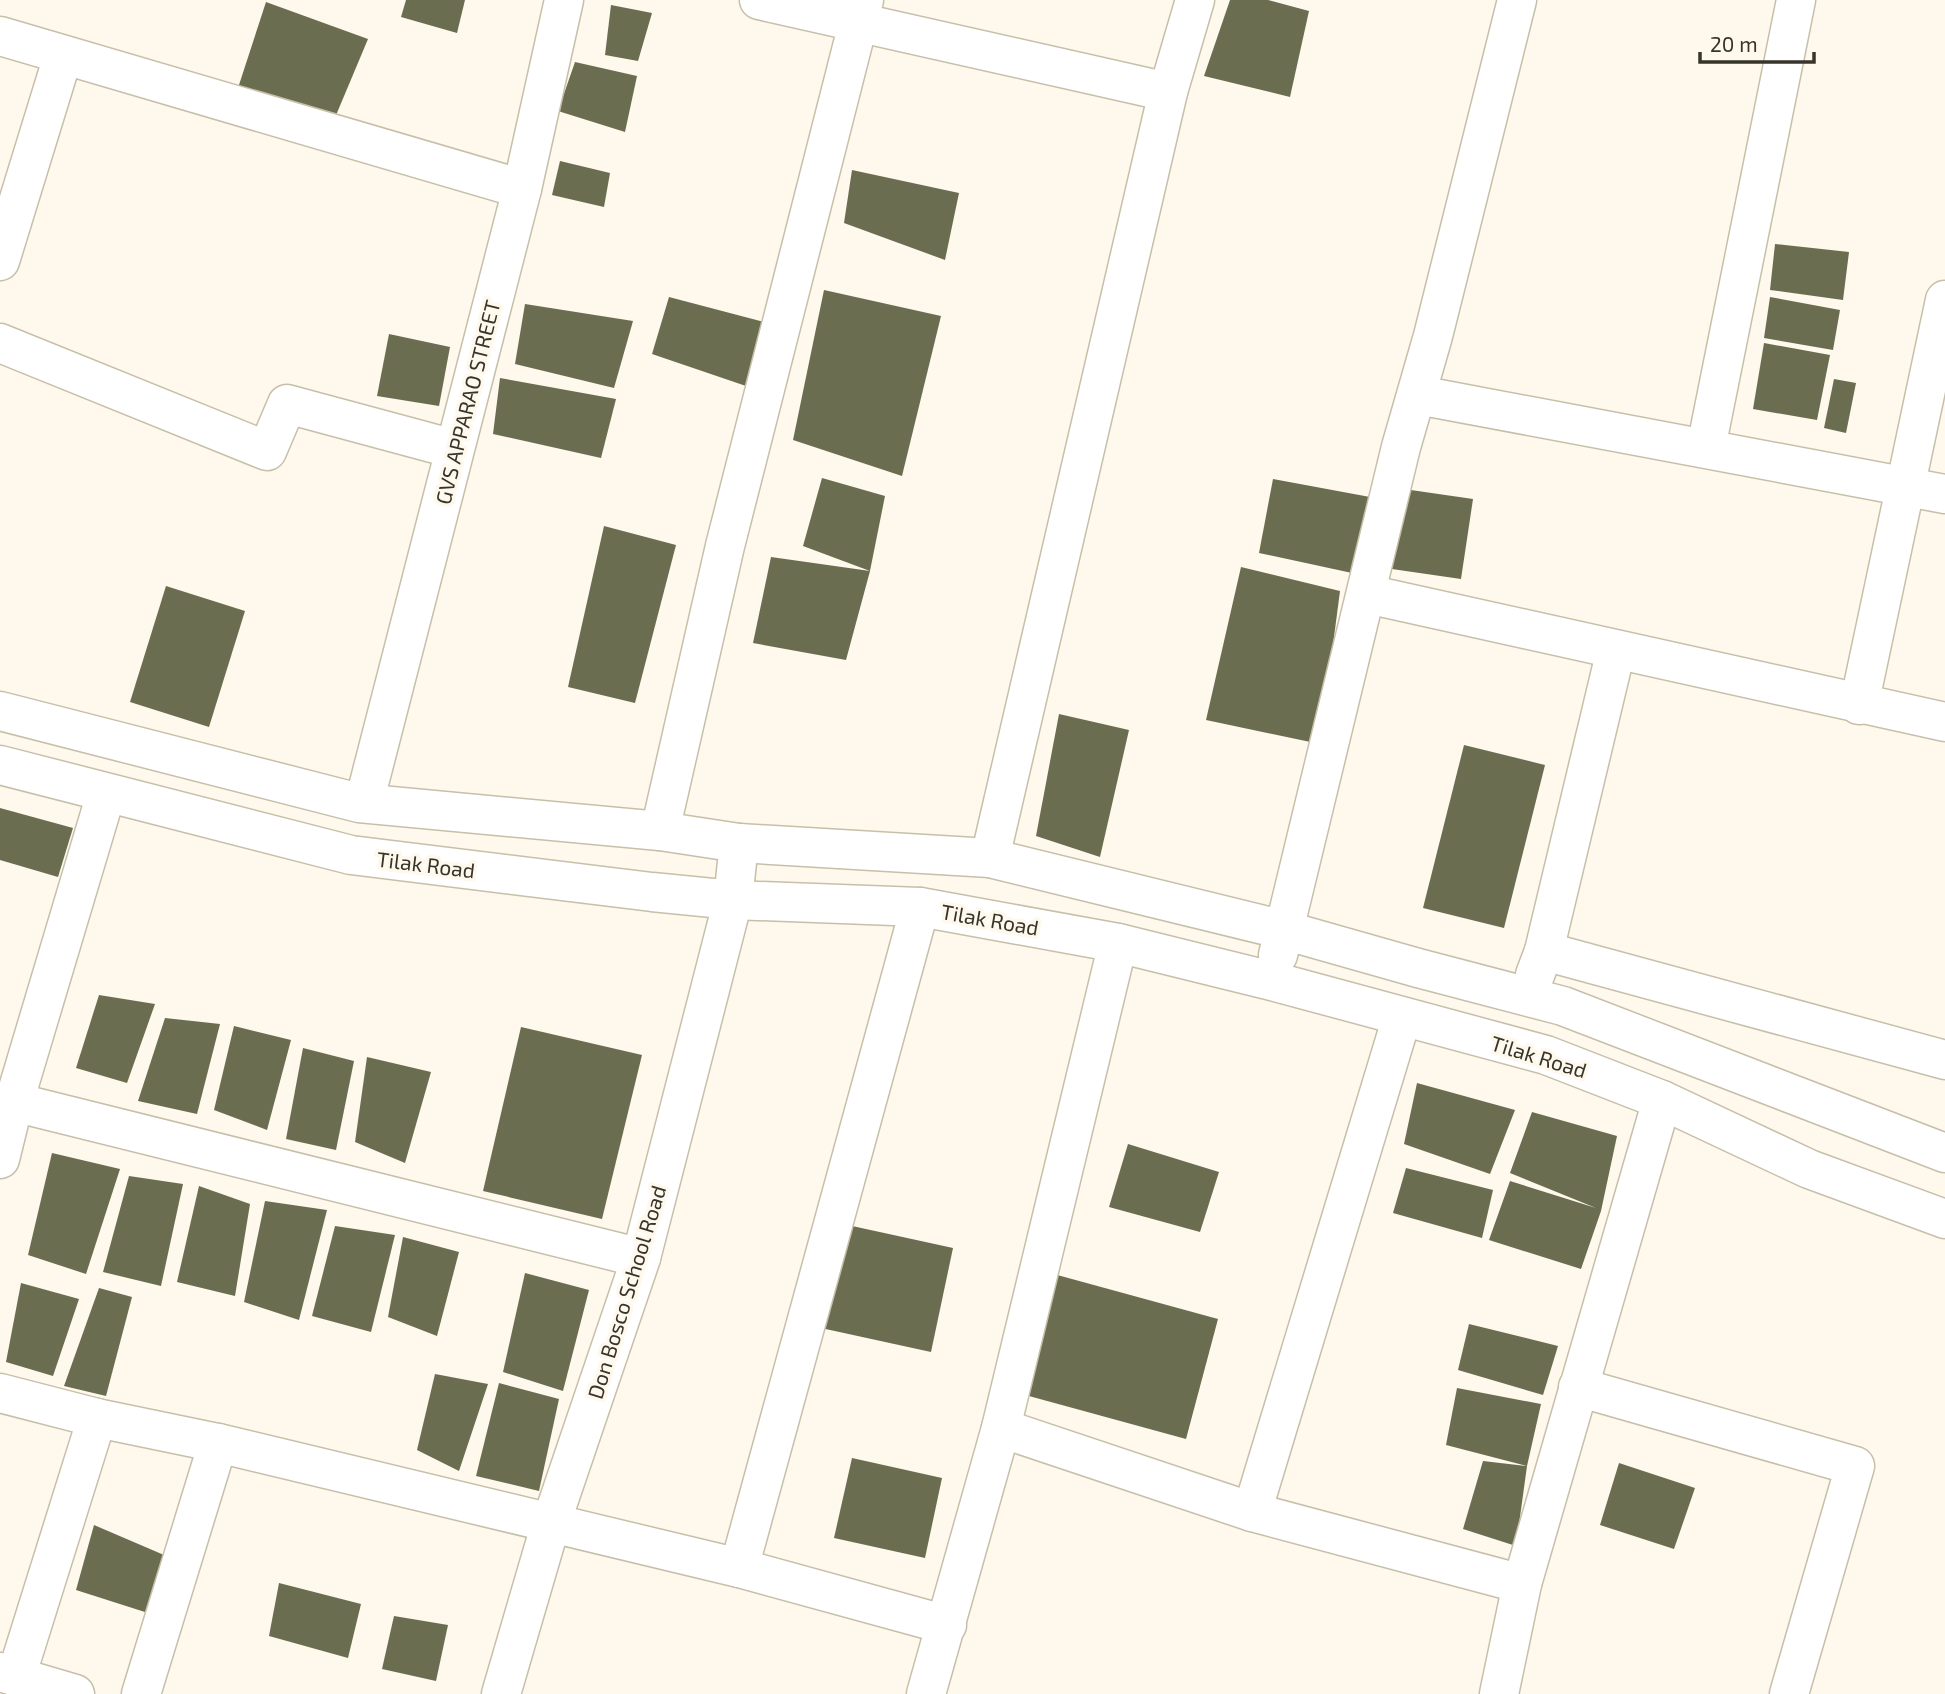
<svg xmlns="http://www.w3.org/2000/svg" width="1945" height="1694" font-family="'Exo 2',sans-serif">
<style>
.building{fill:#6b6d50}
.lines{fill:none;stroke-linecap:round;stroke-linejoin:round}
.minor-casing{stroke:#c7bfaa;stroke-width:41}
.minor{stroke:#fff;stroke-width:38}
.labels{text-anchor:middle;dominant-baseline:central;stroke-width:7;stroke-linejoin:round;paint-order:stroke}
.street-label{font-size:21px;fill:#37342b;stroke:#fef9ec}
</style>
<rect width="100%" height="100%" fill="#fef9ec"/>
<!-- building -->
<g class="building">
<polygon points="406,0 465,0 457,33 401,17"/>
<polygon points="1230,0 1268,0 1309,11 1290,97 1204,76"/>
<polygon points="266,2 368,39 334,120 238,88"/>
<polygon points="611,5 652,13 638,61 605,55"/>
<polygon points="575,62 637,76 625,132 558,111"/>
<polygon points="560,161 610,173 604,207 552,195"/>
<polygon points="852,170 959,193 945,260 844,223"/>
<polygon points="1775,244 1849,252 1843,300 1770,290"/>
<polygon points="824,290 941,316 902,476 793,440"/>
<polygon points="669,297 764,322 746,386 652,354"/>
<polygon points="1770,297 1840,310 1833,350 1764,338"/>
<polygon points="525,304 633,321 614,388 515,364"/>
<polygon points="389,334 450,347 439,406 377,396"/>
<polygon points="1764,343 1830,355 1817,420 1753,409"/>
<polygon points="500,378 616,399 601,458 493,434"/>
<polygon points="1834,379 1856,383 1846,433 1824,428"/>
<polygon points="822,478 885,496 870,571 846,660 753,643 771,557 870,571 803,546"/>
<polygon points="1273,479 1370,497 1352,573 1259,553"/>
<polygon points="1397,488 1473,499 1461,579 1385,568"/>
<polygon points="604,526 676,545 635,703 568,687"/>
<polygon points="1241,567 1340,591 1320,744 1206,720"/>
<polygon points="166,586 245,611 209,727 130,702"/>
<polygon points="1059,714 1129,730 1100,857 1036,836"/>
<polygon points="1464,745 1545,765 1504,928 1423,908"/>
<polygon points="0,808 73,828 58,877 0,860"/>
<polygon points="99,995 155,1004 127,1083 76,1068"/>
<polygon points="165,1018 220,1024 197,1114 138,1101"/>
<polygon points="234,1026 291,1040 267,1130 214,1110"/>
<polygon points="521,1027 642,1055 602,1219 483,1191"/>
<polygon points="303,1048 354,1061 336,1150 286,1139"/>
<polygon points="367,1057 431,1072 405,1163 355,1142"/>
<polygon points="1417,1083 1515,1110 1490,1174 1404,1144"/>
<polygon points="1532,1112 1617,1136 1601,1211 1581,1269 1489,1240 1510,1181 1596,1208 1510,1173"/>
<polygon points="1128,1144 1219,1172 1200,1232 1109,1207"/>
<polygon points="52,1153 120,1169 86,1274 28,1255"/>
<polygon points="1406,1168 1493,1190 1482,1238 1393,1213"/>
<polygon points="129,1176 183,1184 161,1286 103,1272"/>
<polygon points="199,1186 250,1204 235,1296 177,1282"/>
<polygon points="265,1201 327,1210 299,1320 244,1302"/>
<polygon points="843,1224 953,1248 931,1352 821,1328"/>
<polygon points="335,1226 395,1235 371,1332 312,1316"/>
<polygon points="403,1237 459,1252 437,1336 388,1317"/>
<polygon points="525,1273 589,1290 563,1391 503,1372"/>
<polygon points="1050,1273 1218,1319 1186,1439 1018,1393"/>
<polygon points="21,1283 79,1299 53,1376 6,1362"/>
<polygon points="99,1288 132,1297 106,1396 64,1386"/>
<polygon points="1469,1324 1558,1346 1543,1395 1458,1370"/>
<polygon points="435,1374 488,1384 459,1471 417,1450"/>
<polygon points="499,1383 559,1399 539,1491 476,1476"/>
<polygon points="1457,1388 1541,1404 1527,1466 1516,1546 1463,1529 1483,1461 1527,1466 1446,1445"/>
<polygon points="852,1458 942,1478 925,1558 834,1538"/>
<polygon points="1619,1463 1695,1488 1674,1549 1600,1525"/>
<polygon points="94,1525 164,1555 148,1613 76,1590"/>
<polygon points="279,1583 361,1604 348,1658 269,1636"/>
<polygon points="394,1616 448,1625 436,1681 382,1669"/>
</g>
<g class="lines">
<!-- minor casing -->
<g class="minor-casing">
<g id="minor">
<polyline points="759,0 1168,92"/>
<polyline points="0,36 522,189"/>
<polyline points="0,261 63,56"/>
<polyline points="0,343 267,451 287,404 454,449"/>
<polyline points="1418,395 1945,494"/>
<polyline points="1706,448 1796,0"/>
<polyline points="1367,594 1945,722"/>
<polyline points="1859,705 1945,300"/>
<polyline points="0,711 359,803 660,831 739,843 990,858 1284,930 1418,968 1563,1006 1945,1153"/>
<polyline points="0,765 351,855 652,892 733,900 920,907 1118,943 1272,981 1546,1055 1662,1100 1809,1169 1945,1219"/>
<polyline points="364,803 522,189 564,0"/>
<polyline points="660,831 725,546 864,0"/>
<polyline points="990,858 1168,92 1195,0"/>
<polyline points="1544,951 1945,1060"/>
<polyline points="1278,955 1401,447 1433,336 1517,0"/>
<polyline points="1535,975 1544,951 1616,650"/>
<polyline points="14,1102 641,1258"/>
<polyline points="0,1159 14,1102 106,794"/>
<polyline points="1578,1387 1855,1466 1789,1694"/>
<polyline points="0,1393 97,1418 218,1443 739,1568 947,1625"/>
<polyline points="1001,1428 1252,1512 1522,1584"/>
<polyline points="1252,1512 1402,1017"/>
<polyline points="739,1568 920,907"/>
<polyline points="0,1672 75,1694"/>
<polyline points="16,1677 97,1418"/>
<polyline points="141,1694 218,1443"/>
<polyline points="501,1694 551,1523 641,1258 733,900 739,843"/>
<polyline points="926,1694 1001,1428 1118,943"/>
<polyline points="1499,1694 1522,1584 1662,1100"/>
</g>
</g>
<!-- minor -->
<use href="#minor" class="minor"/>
</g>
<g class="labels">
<!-- street labels -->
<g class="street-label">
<text transform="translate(467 402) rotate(-76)">GVS APPARAO STREET</text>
<text transform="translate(426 864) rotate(7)">Tilak Road</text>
<text transform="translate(990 919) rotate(10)">Tilak Road</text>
<text transform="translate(1539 1056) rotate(17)">Tilak Road</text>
<text transform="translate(626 1292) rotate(-73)">Don Bosco School Road</text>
</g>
</g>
<!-- scale -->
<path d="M1700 52v10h114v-10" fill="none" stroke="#37342b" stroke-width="3.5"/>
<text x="1710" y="52" font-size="21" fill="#37342b" stroke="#fef9ec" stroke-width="5" paint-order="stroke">20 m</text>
</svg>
